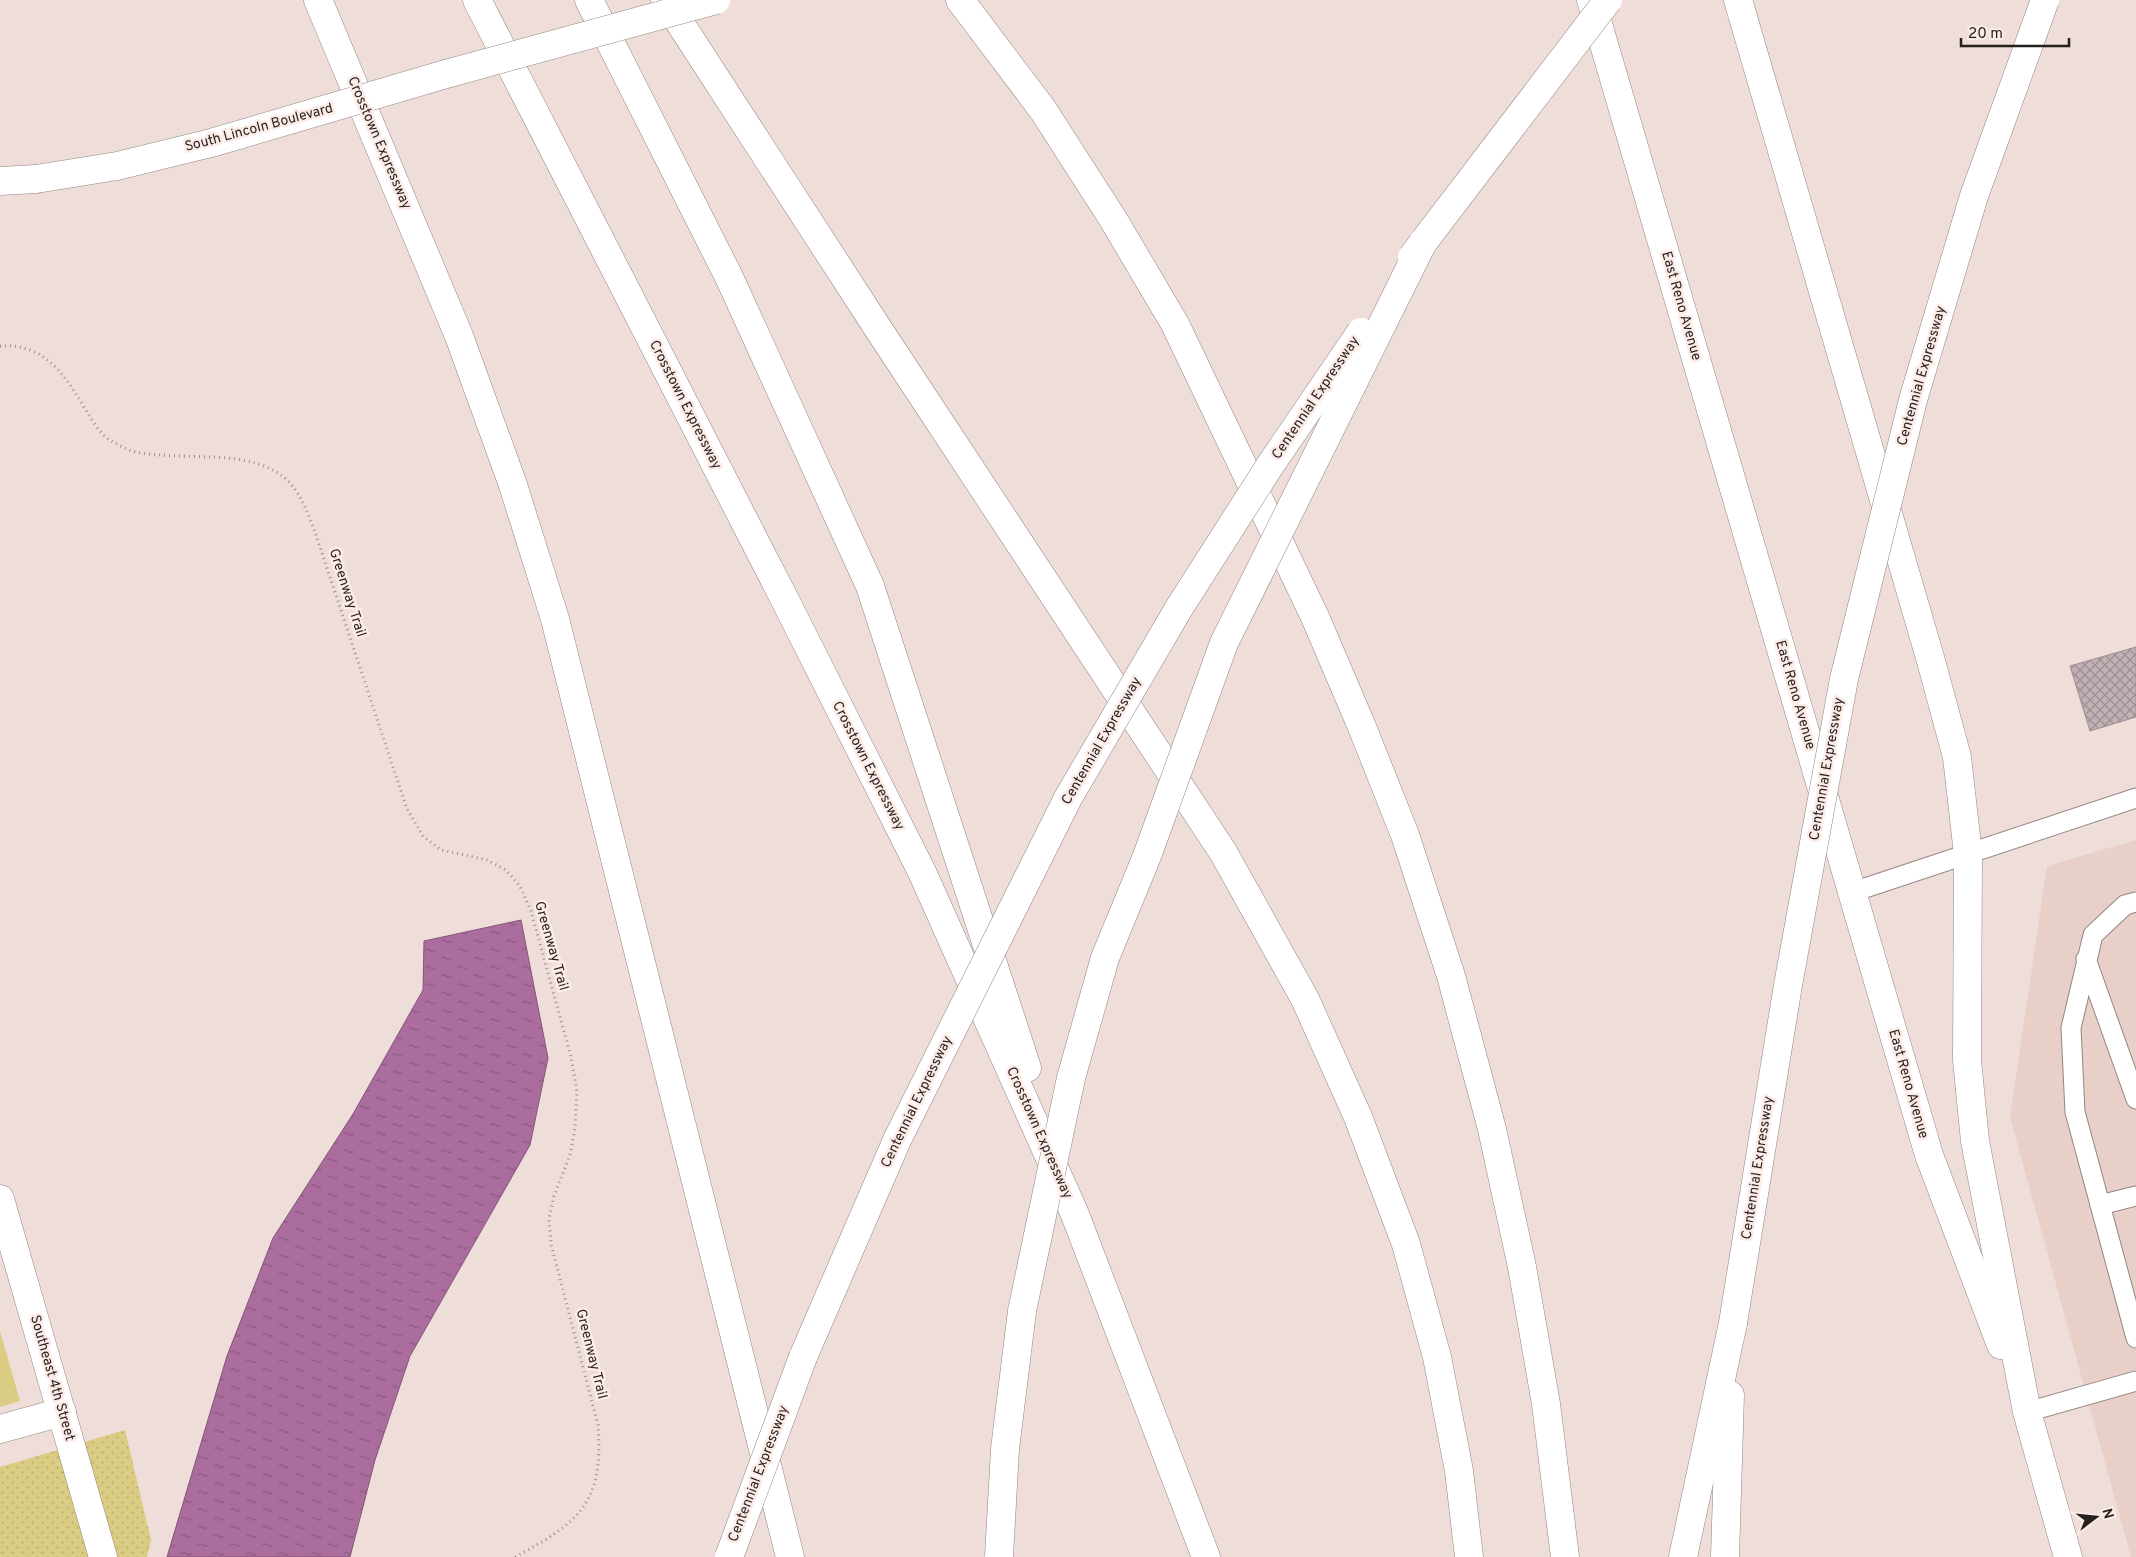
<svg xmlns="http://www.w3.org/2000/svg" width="2136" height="1557" font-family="Overpass,sans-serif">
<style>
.built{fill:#e8d0c9}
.green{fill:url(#green-dots)}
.pitch{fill:#dbcc83}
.water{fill:url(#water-ripples);stroke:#835577}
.building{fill:url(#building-cross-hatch);stroke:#9e8e91}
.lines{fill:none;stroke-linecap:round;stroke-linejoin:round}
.lane-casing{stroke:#948581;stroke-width:21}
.street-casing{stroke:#948581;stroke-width:29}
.secondary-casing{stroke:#948581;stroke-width:29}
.highway-casing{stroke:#948581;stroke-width:29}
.path{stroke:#9b8f8c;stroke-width:3;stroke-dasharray:1 4;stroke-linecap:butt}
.lane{stroke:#fff;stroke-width:19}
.street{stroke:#fff;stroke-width:28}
.secondary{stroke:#fff;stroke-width:28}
.highway{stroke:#fff;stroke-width:28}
.secondary-bridge-casing{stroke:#948581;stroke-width:29;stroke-linecap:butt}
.highway-bridge-casing{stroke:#948581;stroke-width:29;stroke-linecap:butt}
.secondary-bridge{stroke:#fff;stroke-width:28}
.highway-bridge{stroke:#fff;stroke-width:28}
.labels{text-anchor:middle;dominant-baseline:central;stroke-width:5;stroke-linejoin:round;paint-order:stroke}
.street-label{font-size:14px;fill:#251f1d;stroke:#fcebe6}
</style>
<defs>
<pattern id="green-dots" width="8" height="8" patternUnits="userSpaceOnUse" patternTransform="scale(1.25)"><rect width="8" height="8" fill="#dbcc83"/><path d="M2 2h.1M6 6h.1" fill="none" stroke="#bcaf71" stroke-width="1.8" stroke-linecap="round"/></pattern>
<pattern id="water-ripples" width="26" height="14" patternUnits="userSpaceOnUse" patternTransform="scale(1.25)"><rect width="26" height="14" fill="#ab6c9e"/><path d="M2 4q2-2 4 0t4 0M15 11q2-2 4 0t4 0" fill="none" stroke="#8b5880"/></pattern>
<pattern id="building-cross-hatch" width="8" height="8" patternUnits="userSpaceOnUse" patternTransform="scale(1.25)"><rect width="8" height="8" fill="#c2b1b4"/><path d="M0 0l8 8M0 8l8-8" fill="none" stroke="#9d8f92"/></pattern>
</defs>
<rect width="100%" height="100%" fill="#eeddd9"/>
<!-- built -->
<polygon class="built" points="2136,840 2136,1557 2131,1557 2010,1117 2047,866"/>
<!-- green -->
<polygon class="green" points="125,1430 151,1540 147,1557 0,1557 0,1467"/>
<!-- pitch -->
<polygon class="pitch" points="0,1331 20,1401 0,1407"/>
<!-- water -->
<polygon class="water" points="521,920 548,1058 530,1145 410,1356 375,1460 350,1557 167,1557 227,1356 273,1238 353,1114 423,990 424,941"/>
<!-- building -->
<polygon class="building" points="2136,647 2136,717 2090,731 2070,666"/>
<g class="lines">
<!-- lane casing -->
<g class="lane-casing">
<g id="lane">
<polyline points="1853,892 2136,798"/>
<polyline points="2136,902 2125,905 2093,935 2071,1028 2075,1112 2136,1338"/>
<polyline points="2086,959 2136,1099"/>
<polyline points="2100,1205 2136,1196"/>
<polyline points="2027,1412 2136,1381"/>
</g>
</g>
<!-- street casing -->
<g class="street-casing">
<g id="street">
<polyline points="0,1199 103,1557"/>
<polyline points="0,1429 62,1412"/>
</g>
</g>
<!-- secondary casing -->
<g class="secondary-casing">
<g id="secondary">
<polyline points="1591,0 1929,1155 2001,1345"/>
<polyline points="1738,0 1931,661 1957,757 1968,854 1967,1060 1975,1141 2027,1412 2068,1557"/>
<polyline points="0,181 36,179"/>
</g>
</g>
<!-- highway casing -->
<g class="highway-casing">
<g id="highway">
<polyline points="318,0 459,336 513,485 555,619 790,1557"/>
<polyline points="477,0 787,604 922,872 1074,1212 1206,1557"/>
<polyline points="589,0 729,277 870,586 1027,1068"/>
<polyline points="665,0 879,330 1223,852 1305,999 1358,1117 1406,1244 1437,1357 1459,1471 1469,1557"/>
<polyline points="960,0 1043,110 1113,219 1175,324 1315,617 1362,727 1405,835 1451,976 1492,1129 1522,1267 1546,1404 1565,1557"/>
<polyline points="803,1357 897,1140"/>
<polyline points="1683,1557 1733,1323"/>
<polyline points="1725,1557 1730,1395"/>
</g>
</g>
<!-- path -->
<path class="path" d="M0,346C45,342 67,378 87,412C93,422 101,435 111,441C118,444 125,449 132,451C179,463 253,445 289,482C302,496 308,514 315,532L407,809L423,836L441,850L487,860L506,870L520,886L531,911L571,1057L577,1091L575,1128L570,1155L554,1196L549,1219L551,1244L598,1425C604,1503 580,1522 515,1557"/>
<!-- lane -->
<use href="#lane" class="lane"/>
<!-- street -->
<use href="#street" class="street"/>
<!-- secondary -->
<use href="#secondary" class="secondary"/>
<!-- highway -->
<use href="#highway" class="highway"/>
<!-- secondary-bridge casing -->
<g class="secondary-bridge-casing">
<polyline id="secondary-bridge" points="36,179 117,166 211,143 446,74 716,0"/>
</g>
<!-- highway-bridge casing -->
<g class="highway-bridge-casing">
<g id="highway-bridge">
<polyline points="1412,257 1608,0"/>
<polyline points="897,1140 1068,798 1179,608 1271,464 1361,332"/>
<polyline points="1733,1323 1788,985 1844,679 1913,400 1974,196 2045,0"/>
<polyline points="729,1557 803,1357"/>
<polyline points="999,1557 1005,1449 1022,1311 1071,1078 1105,958 1147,856 1224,643 1423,242"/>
</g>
</g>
<!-- secondary-bridge -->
<use href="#secondary-bridge" class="secondary-bridge"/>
<!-- highway-bridge -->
<use href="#highway-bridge" class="highway-bridge"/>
</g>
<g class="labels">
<!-- street labels -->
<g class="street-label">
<text transform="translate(259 128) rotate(-15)">South Lincoln Boulevard</text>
<text transform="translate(379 143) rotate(67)">Crosstown Expressway</text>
<text transform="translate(1681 306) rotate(74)">East Reno Avenue</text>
<text transform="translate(1922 376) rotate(-74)">Centennial Expressway</text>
<text transform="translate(1316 398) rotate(-56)">Centennial Expressway</text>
<text transform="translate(685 405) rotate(63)">Crosstown Expressway</text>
<text transform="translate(347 593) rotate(72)">Greenway Trail</text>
<text transform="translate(1795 695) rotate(74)">East Reno Avenue</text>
<text transform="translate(1102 741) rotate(-60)">Centennial Expressway</text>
<text transform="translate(868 766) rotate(63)">Crosstown Expressway</text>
<text transform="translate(1827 769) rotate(-80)">Centennial Expressway</text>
<text transform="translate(551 946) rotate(74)">Greenway Trail</text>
<text transform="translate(1908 1084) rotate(74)">East Reno Avenue</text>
<text transform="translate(917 1102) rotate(-64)">Centennial Expressway</text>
<text transform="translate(1039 1133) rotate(66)">Crosstown Expressway</text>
<text transform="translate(1758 1168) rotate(-81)">Centennial Expressway</text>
<text transform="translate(591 1354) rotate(76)">Greenway Trail</text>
<text transform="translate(52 1378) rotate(74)">Southeast 4th Street</text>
<text transform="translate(759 1474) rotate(-69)">Centennial Expressway</text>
</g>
</g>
<!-- north arrow -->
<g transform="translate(2096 1517) rotate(74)" stroke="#fcebe6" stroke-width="4" paint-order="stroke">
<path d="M0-4L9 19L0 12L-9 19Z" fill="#251f1d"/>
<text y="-8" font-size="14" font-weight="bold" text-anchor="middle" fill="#251f1d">N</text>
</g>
<!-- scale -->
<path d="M1961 38v8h108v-8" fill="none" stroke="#251f1d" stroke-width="2.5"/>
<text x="1968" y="38" font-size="15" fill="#251f1d" stroke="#fcebe6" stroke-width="4" paint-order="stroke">20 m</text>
</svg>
